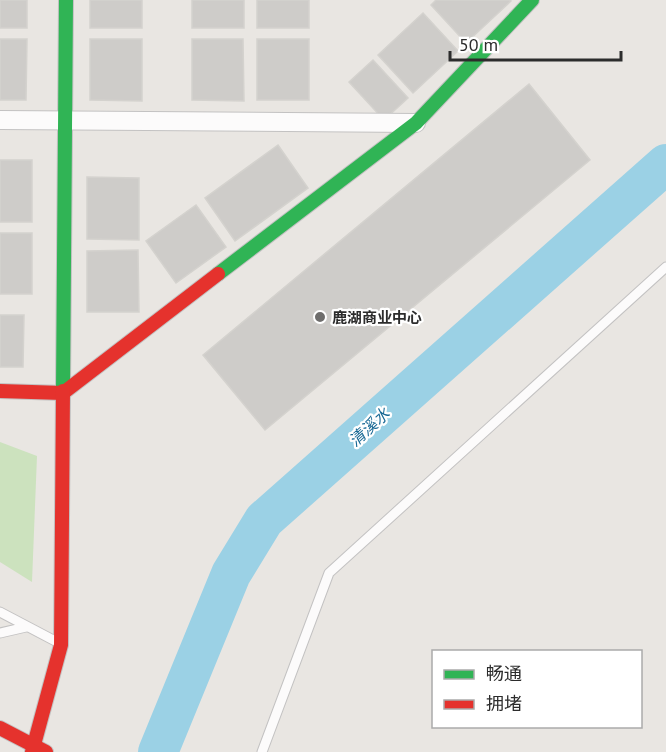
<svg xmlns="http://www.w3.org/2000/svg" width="666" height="752" font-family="'PT Sans','Noto Sans SC',sans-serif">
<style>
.green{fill:#cce2be}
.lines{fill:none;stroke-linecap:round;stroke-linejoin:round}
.river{stroke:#9bd1e5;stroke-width:40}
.building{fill:#ceccc9;stroke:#d4d2ce;stroke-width:1.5}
.lane-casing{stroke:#c3c2c2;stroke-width:11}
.street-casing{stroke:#c3c2c2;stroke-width:20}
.fast-casing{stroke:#c3c2c2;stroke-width:16}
.jam-casing{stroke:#c3c2c2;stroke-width:16}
.lane{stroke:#fcfbfb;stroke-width:9}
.street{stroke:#fcfbfb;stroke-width:18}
.fast{stroke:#30b455;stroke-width:14}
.jam{stroke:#e5322d;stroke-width:14}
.poi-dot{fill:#6e6d6c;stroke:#fff;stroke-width:2}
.labels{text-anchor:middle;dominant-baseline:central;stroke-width:4.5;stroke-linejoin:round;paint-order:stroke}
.poi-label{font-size:15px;font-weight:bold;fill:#2c2c2c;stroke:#fff;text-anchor:start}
.water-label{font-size:16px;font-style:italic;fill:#176894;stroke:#fff}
</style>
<rect width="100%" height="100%" fill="#e9e6e2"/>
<!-- green -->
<polygon class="green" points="0,442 37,456 32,582 0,562"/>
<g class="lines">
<!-- river -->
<polyline class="river" points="158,752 231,574 264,520 666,164"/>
</g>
<!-- building -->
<g class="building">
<rect x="0" y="0" width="27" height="28"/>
<rect x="90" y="0" width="52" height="28"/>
<rect x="192" y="0" width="52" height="28"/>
<rect x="257" y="0" width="52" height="28"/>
<polygon points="436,0 509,0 511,1 466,43 431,5"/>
<polygon points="423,13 458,51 413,93 378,55"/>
<polygon points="0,39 27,39 26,100 0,100"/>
<polygon points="90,39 142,39 142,101 90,100"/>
<polygon points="192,39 243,39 244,101 192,100"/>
<rect x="257" y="39" width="52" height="61"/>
<polygon points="373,60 408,98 384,120 349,82"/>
<polygon points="529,84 590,160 265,430 203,355"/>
<polygon points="278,145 308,188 235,241 205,198"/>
<rect x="0" y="160" width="32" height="62"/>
<polygon points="87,177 139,178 139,240 87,239"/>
<polygon points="196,205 226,247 176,283 146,241"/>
<rect x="0" y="233" width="32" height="61"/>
<polygon points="138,250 139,312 87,312 87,251"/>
<polygon points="0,315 24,315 23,367 0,367"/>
</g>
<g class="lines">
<!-- lane casing -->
<g class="lane-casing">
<g id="lane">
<polyline points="0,612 59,643"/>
<polyline points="0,633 26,627"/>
<polyline points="262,752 329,573 666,267"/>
</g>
</g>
<!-- street casing -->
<g class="street-casing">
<polyline id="street" points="0,120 416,123"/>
</g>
<!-- fast casing -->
<g class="fast-casing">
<g id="fast">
<polyline points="218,274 416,123 532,0"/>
<polyline points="63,391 66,0"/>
</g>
</g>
<!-- jam casing -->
<g class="jam-casing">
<g id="jam">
<polyline points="0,391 63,393 218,274"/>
<polyline points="0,728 46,752"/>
<polyline points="32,752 61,645 63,391"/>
</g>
</g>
<!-- lane -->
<use href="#lane" class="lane"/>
<!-- street -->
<use href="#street" class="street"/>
<!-- fast -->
<use href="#fast" class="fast"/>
<!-- jam -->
<use href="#jam" class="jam"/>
</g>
<!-- markers -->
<circle class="poi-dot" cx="320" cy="317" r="6"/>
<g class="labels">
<!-- poi labels -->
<g class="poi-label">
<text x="332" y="317">鹿湖商业中心</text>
</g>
<!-- water labels -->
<g class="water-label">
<text transform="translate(369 427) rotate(-42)">清溪水</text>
</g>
</g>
<!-- legend -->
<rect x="432" y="650" width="210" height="78" fill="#ffffff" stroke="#ababab" stroke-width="1.5"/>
<rect x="444" y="670" width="30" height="9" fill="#30b455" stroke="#ababab" stroke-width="1.5"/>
<text x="486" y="680" font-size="18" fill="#2c2c2c">畅通</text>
<rect x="444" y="700" width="30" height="9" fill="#e5322d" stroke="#ababab" stroke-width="1.5"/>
<text x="486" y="710" font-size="18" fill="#2c2c2c">拥堵</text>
<!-- scale -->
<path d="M450 51v9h171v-9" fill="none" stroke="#2c2c2c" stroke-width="3"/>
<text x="459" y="51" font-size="18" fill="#2c2c2c" stroke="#ffffff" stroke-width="4.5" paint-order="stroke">50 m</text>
</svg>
